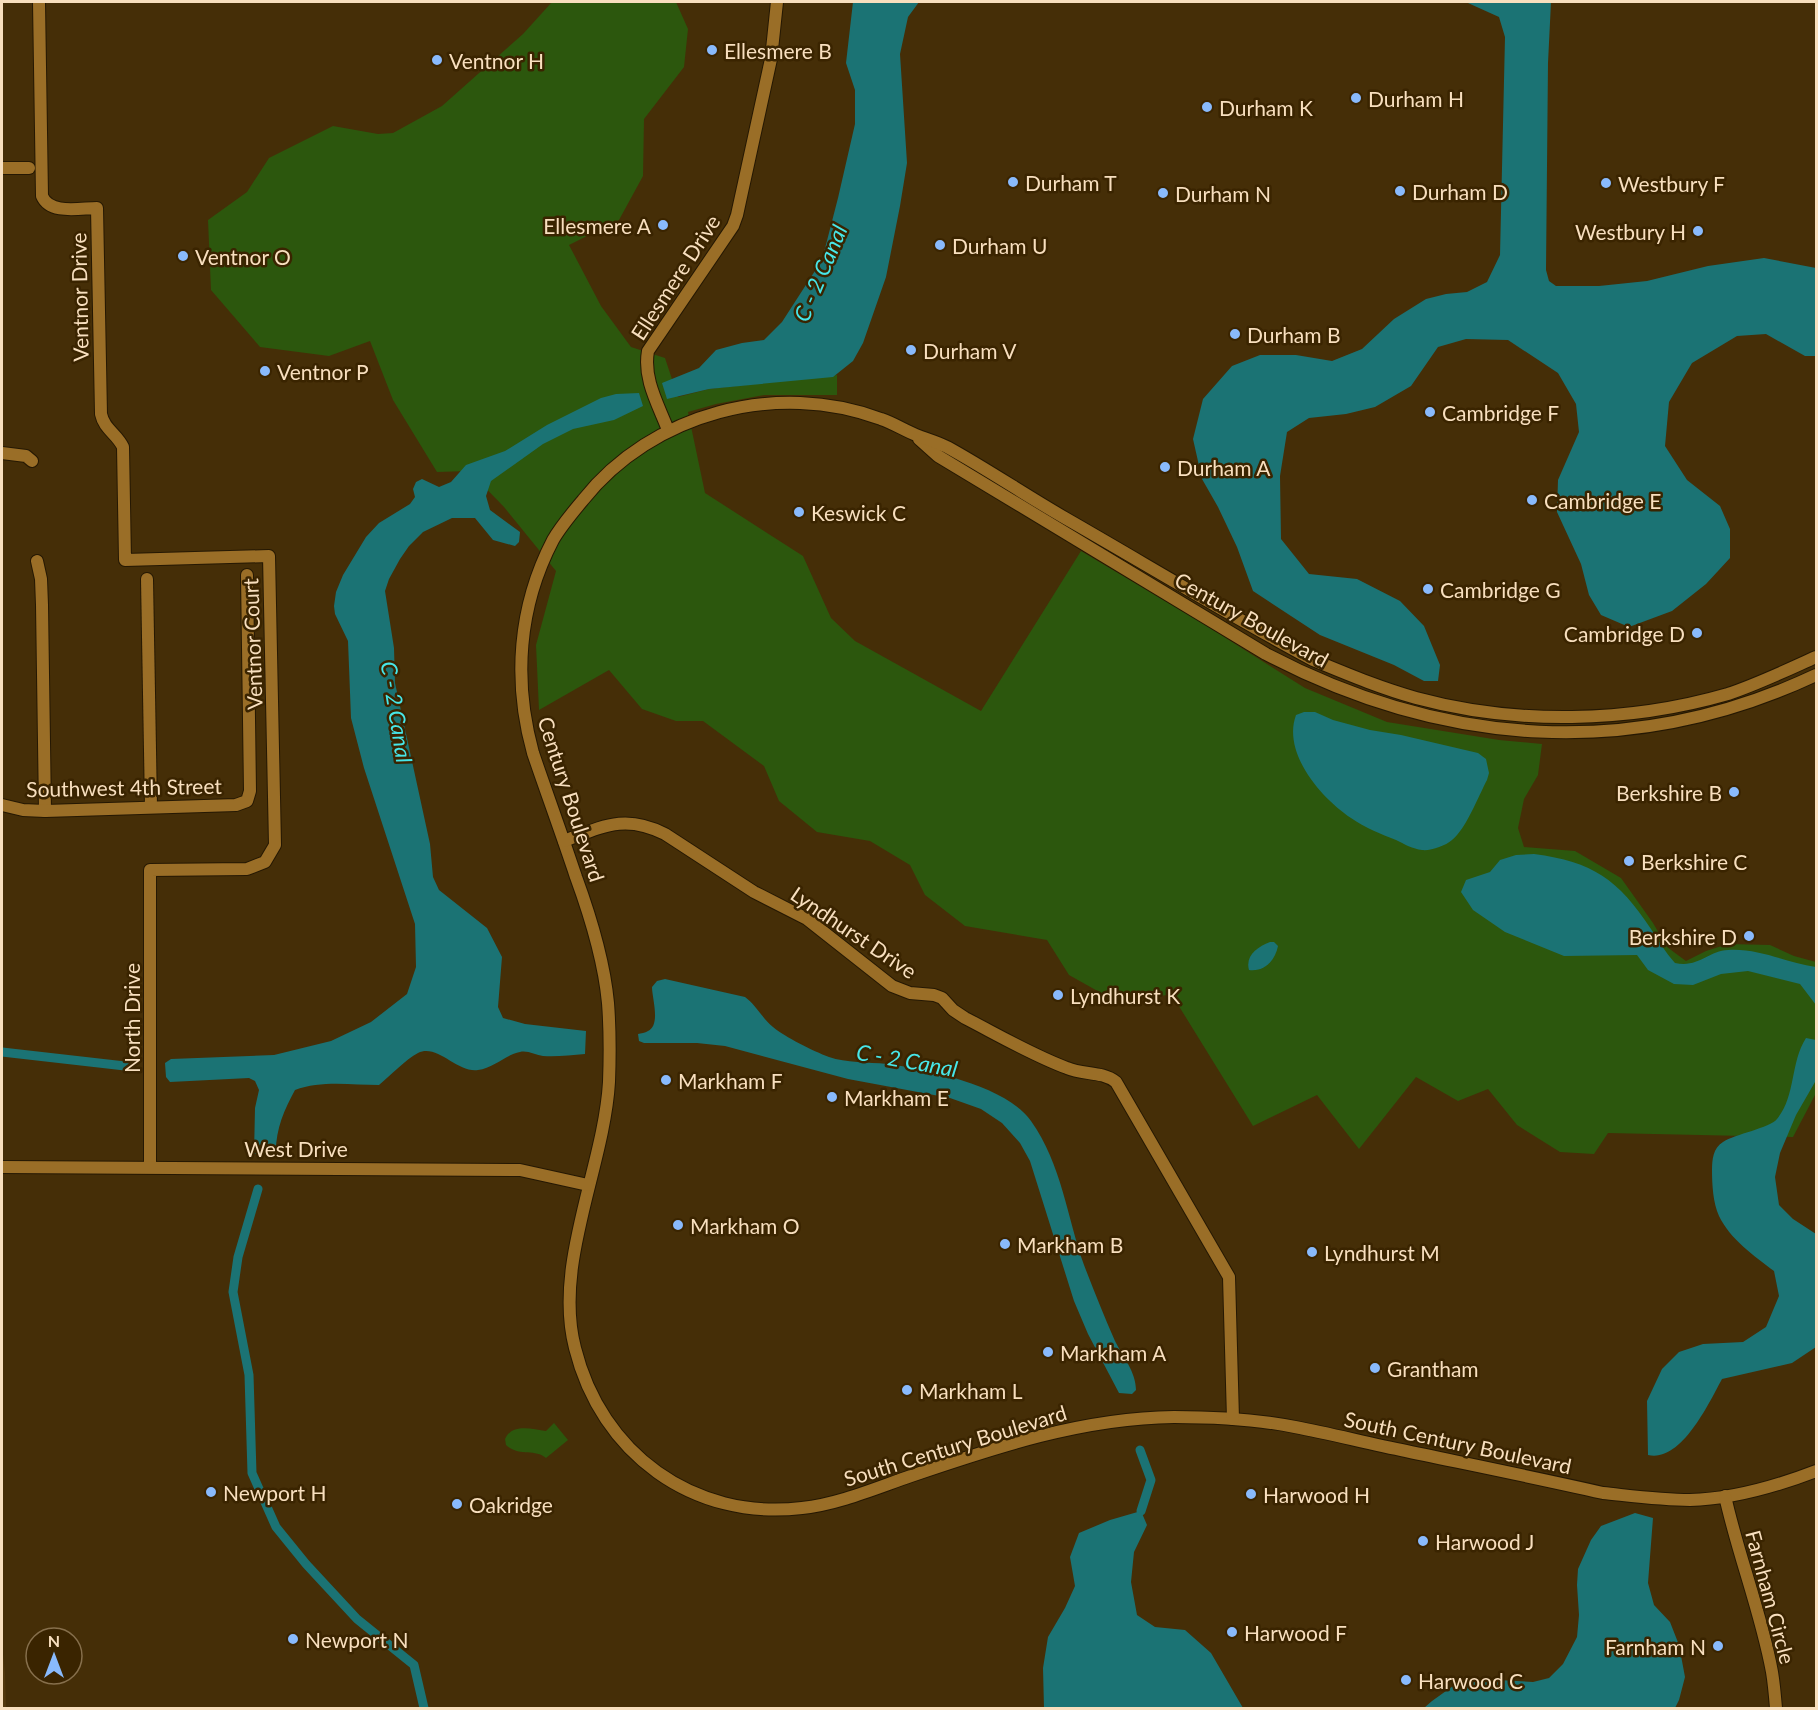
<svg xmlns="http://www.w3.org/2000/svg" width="1818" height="1710" font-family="Lato,sans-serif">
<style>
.built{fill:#52380d}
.green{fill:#2c570d}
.water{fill:#1b7374}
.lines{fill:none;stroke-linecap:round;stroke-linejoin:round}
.canal{stroke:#1b7374;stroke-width:9}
.minor-casing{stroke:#251803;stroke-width:14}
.minor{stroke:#9a6e27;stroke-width:12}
.poi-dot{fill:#89bafc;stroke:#3a2400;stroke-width:2}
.labels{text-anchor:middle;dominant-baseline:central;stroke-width:5;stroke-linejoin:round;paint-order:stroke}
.poi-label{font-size:21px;fill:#f8dfbe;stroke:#3a2400;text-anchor:start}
.street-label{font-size:21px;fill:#f8dfbe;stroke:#3a2400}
.water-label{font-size:22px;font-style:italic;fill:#47e7e9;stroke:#3a2400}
</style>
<rect width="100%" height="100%" fill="#452e07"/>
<!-- built -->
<polygon class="built" points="2,1645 5,1673 6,1708 2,1708"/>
<!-- green -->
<g class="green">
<polygon points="552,2 676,2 688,29 684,67 644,119 643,176 619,220 569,245 601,306 631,347 665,358 678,397 709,389 837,375 837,395 764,395 716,404 688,412 705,493 803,556 831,618 855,641 981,711 1081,551 1199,621 1305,688 1387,722 1499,740 1542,744 1538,775 1524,799 1518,828 1524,847 1575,851 1621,878 1653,923 1667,947 1686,961 1706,951 1728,944 1770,945 1794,956 1816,962 1816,1095 1815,1095 1793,1137 1608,1133 1594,1154 1560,1152 1517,1125 1488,1089 1458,1101 1416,1077 1359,1149 1317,1095 1253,1126 1172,995 1110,998 1069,975 1047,940 965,926 925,895 910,865 870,841 817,832 779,801 764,766 703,721 676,721 642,709 609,670 539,710 536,645 556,571 504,507 469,471 437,472 393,400 370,341 329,356 260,347 211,290 208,220 247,192 269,158 333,126 378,134 393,133 442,106 523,34"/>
<path d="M554,1423L568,1440L546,1458C535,1448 519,1457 506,1445L505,1439C512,1423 532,1429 546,1431Z"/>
</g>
<!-- water -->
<g class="water">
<polygon points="853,2 919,2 908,17 900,54 907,163 900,206 886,277 863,343 853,361 833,377 709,389 667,399 662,383 699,368 716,350 742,343 764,340 782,322 822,260 838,198 855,124 855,90 846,63"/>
<polygon points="1460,2 1551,2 1548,63 1546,270 1549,281 1556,286 1599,286 1647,281 1708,266 1764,258 1816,268 1816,356 1805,356 1766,334 1737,336 1692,363 1669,402 1665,446 1687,480 1720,506 1730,529 1730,558 1706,584 1672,611 1629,627 1601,615 1589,595 1581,564 1557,512 1558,480 1579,432 1576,404 1558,373 1508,340 1466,339 1438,347 1411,386 1375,407 1346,414 1309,418 1287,432 1280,476 1281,539 1309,574 1357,579 1400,601 1424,626 1440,665 1438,681 1424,681 1394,665 1320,635 1253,591 1237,547 1218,507 1202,479 1193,439 1203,399 1232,366 1260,355 1296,355 1332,361 1362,349 1394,319 1426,299 1446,294 1467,292 1487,282 1500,255 1505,37 1499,17 1468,3"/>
<path d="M639,393L643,406L614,420L573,429L543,444L491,481L486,496L490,510L520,532L519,542L515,546L493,540L475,518H452L423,532L409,546L400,559L389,579L385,591L394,648L395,683L430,844L433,877L439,890L487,928L502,957L498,1007L503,1018L525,1024L586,1031L585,1054C571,1055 557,1057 543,1056C536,1055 527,1050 520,1052C505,1055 494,1068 478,1070C457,1073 437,1043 418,1053C406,1059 390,1076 379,1085C352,1085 321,1080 295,1090C284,1110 275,1131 276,1155L254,1154L255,1108L259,1090L255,1081L249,1078L170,1082L166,1077L165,1063L171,1059L274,1055L331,1041L371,1022L407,994L416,967L415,924L364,768L351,718L348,641L335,614L334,606L336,592L343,575L366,537L379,523L410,504L415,497L413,489L416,482L422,479L439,487L451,482L466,465L505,451L547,425L601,398L616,394Z"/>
<path d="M1304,712H1315L1333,720L1370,730L1401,735L1478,753L1486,759L1489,773L1487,780C1478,797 1466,829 1452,840C1445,846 1431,851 1422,850C1413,849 1404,844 1396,840C1381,834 1365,828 1351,818C1321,798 1282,753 1296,715Z"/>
<path d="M1534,854C1593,862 1618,879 1651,929C1659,941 1665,952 1675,963C1699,968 1708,951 1728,950C1760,948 1786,963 1816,967V1005L1800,984L1748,971L1721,974L1693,985L1674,984L1648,970L1637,955L1564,956L1505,932L1473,910L1461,892L1466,880L1490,872L1500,860L1516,855Z"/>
<path d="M1270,942H1274L1278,946C1275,961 1264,972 1249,970C1245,956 1257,947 1270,942Z"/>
<path d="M665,979L745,997C756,1005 762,1018 773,1027C785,1037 813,1051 829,1057C846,1063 868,1062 887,1064C927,1069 1007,1086 1031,1121C1062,1165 1067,1217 1084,1265C1094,1291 1104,1316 1115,1341C1123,1357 1136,1372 1136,1390L1132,1394L1119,1393L1088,1334L1074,1301L1030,1161L1020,1143L1002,1123L981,1109L950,1098L848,1079L725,1046L697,1043H644L639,1041L638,1034C641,1033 645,1033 648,1031C661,1025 652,998 652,987L657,981Z"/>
<path d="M1806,1038L1816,1040L1815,1082L1796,1115L1780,1153L1775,1177L1779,1205L1793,1219L1816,1234V1347L1792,1363L1722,1379C1709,1403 1681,1463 1648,1455L1647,1401L1662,1369L1679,1352L1703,1344L1743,1342L1766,1327L1779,1296L1774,1271C1754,1256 1730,1239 1719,1216C1713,1203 1712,1184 1712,1170C1712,1160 1713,1148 1723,1142C1735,1134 1770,1128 1777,1119C1796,1096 1790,1063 1806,1038Z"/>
<polygon points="1141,1511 1147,1525 1134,1552 1131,1582 1137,1615 1155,1627 1185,1630 1211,1653 1243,1708 1044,1708 1043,1668 1048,1637 1065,1608 1075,1586 1070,1557 1079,1533 1110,1520"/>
<polygon points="1635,1513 1653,1518 1648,1583 1654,1605 1670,1622 1679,1645 1685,1677 1679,1700 1675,1708 1424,1708 1432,1701 1453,1686 1479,1679 1533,1682 1549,1678 1563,1664 1577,1637 1579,1615 1577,1585 1578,1569 1591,1540 1601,1526"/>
</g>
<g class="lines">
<!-- canal -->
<g class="canal">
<polyline points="2,1052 125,1066"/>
<polyline points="258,1189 238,1257 233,1292 249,1375 252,1473 276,1527 306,1564 357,1619 414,1665 424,1708"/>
<polyline points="1140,1450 1151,1480 1141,1511"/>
</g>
<!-- minor casing -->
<g class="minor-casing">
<g id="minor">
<path d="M39,2L42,196C50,215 80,208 97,208L101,414C104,429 117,434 123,447L125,560L269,556L275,845L265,862L247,869L150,870V1167"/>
<polyline points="2,168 29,168"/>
<path d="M668,430C658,404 643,379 648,351L733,226L737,215L771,59L777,2"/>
<path d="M919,439L938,456L1266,654C1443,747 1633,761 1816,675"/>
<polyline points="2,453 26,456 32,461"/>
<polyline points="37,561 41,579 42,605 45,811"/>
<polyline points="147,579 151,807"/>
<path d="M1816,657C1787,670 1758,684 1728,694C1628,723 1516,725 1416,698C1380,688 1347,674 1313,660C1229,615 1147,565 1065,518C1025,495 987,469 947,447C937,442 926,439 916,435C904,430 893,423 881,419C777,380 652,413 583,500C573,512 561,526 553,540C518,607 513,681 533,753C547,794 562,835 576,877C591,918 604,960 608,1003C610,1029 610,1056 609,1082C604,1167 553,1264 575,1348C601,1453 693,1521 802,1508C839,1504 876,1488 911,1476C996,1447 1083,1418 1174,1417C1214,1417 1255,1419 1295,1427C1333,1434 1369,1444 1406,1451C1472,1465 1537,1478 1603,1493C1632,1496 1661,1500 1690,1500C1733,1499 1777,1486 1816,1471"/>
<polyline points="2,805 23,810 45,811 236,805 247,801 250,791 247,575"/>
<path d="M564,841C604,826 625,814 665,834L754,892L807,919L892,986L910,993L934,995L942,998L953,1010L965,1018C998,1035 1032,1055 1067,1068C1083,1075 1102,1071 1116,1082L1229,1277L1233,1419"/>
<polyline points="2,1167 520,1170 588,1185"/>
<path d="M1725,1496C1738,1555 1761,1612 1772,1672C1774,1684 1775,1696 1776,1708"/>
</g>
</g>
<!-- minor -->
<use href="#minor" class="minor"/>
</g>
<!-- markers -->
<g class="poi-dot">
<circle cx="712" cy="50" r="6"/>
<circle cx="437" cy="60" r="6"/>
<circle cx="1356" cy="98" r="6"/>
<circle cx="1207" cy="107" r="6"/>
<circle cx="1013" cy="182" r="6"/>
<circle cx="1606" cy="183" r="6"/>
<circle cx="1400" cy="191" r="6"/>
<circle cx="1163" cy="193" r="6"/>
<circle cx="663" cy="225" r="6"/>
<circle cx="1698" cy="231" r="6"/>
<circle cx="940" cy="245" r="6"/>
<circle cx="183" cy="256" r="6"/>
<circle cx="1235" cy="334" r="6"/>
<circle cx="911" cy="350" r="6"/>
<circle cx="265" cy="371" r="6"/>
<circle cx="1430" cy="412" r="6"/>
<circle cx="1165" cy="467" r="6"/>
<circle cx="1532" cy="500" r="6"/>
<circle cx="799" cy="512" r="6"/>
<circle cx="1428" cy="589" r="6"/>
<circle cx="1697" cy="633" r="6"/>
<circle cx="1734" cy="792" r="6"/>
<circle cx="1629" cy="861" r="6"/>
<circle cx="1749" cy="936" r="6"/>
<circle cx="1058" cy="995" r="6"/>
<circle cx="666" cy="1080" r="6"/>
<circle cx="832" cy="1097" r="6"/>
<circle cx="678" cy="1225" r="6"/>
<circle cx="1005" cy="1244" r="6"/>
<circle cx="1312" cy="1252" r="6"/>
<circle cx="1048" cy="1352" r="6"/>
<circle cx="1375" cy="1368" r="6"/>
<circle cx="907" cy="1390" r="6"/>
<circle cx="211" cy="1492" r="6"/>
<circle cx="1251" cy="1494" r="6"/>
<circle cx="457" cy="1504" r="6"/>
<circle cx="1423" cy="1541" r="6"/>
<circle cx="1232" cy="1632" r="6"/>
<circle cx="293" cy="1639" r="6"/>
<circle cx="1718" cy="1646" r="6"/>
<circle cx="1406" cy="1680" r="6"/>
</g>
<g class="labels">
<!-- poi labels -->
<g class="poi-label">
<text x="724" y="50">Ellesmere B</text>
<text x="449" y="60">Ventnor H</text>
<text x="1368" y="98">Durham H</text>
<text x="1219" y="107">Durham K</text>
<text x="1025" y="182">Durham T</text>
<text x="1618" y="183">Westbury F</text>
<text x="1412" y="191">Durham D</text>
<text x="1175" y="193">Durham N</text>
<text x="651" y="225" text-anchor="end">Ellesmere A</text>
<text x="1686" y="231" text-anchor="end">Westbury H</text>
<text x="952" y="245">Durham U</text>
<text x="195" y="256">Ventnor O</text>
<text x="1247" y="334">Durham B</text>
<text x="923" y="350">Durham V</text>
<text x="277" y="371">Ventnor P</text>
<text x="1442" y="412">Cambridge F</text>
<text x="1177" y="467">Durham A</text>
<text x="1544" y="500">Cambridge E</text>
<text x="811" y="512">Keswick C</text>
<text x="1440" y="589">Cambridge G</text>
<text x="1685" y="633" text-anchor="end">Cambridge D</text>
<text x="1722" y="792" text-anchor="end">Berkshire B</text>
<text x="1641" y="861">Berkshire C</text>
<text x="1737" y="936" text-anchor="end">Berkshire D</text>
<text x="1070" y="995">Lyndhurst K</text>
<text x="678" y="1080">Markham F</text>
<text x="844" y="1097">Markham E</text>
<text x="690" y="1225">Markham O</text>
<text x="1017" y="1244">Markham B</text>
<text x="1324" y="1252">Lyndhurst M</text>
<text x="1060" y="1352">Markham A</text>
<text x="1387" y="1368">Grantham</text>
<text x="919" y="1390">Markham L</text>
<text x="223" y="1492">Newport H</text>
<text x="1263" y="1494">Harwood H</text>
<text x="469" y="1504">Oakridge</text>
<text x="1435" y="1541">Harwood J</text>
<text x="1244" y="1632">Harwood F</text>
<text x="305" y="1639">Newport N</text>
<text x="1706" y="1646" text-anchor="end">Farnham N</text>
<text x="1418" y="1680">Harwood C</text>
</g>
<!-- street labels -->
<g class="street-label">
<text transform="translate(675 277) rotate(-57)">Ellesmere Drive</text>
<text transform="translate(79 297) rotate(-91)">Ventnor Drive</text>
<text transform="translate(1252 619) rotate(29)">Century Boulevard</text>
<text transform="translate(252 644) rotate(-92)">Ventnor Court</text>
<text transform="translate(124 787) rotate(-1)">Southwest 4th Street</text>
<text transform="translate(572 799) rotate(72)">Century Boulevard</text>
<text transform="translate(854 932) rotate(34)">Lyndhurst Drive</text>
<text transform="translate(131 1018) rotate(-90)">North Drive</text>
<text x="296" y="1148">West Drive</text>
<text transform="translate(1458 1442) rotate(12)">South Century Boulevard</text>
<text transform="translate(955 1445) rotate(-17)">South Century Boulevard</text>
<text transform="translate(1771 1597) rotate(75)">Farnham Circle</text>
</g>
<!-- water labels -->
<g class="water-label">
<text transform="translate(820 273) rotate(-67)">C - 2 Canal</text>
<text transform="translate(397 712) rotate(81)">C - 2 Canal</text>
<text transform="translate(907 1060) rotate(10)">C - 2 Canal</text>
</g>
</g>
<!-- border -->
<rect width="1818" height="1710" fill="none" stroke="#f8dfbe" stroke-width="6"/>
<!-- north arrow -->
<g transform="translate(54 1656)"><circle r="28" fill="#3a2400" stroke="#866f4c" stroke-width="1.5"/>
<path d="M0-4.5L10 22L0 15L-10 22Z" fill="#89bafc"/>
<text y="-9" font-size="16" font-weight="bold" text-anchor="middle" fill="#f8dfbe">N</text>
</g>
</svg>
